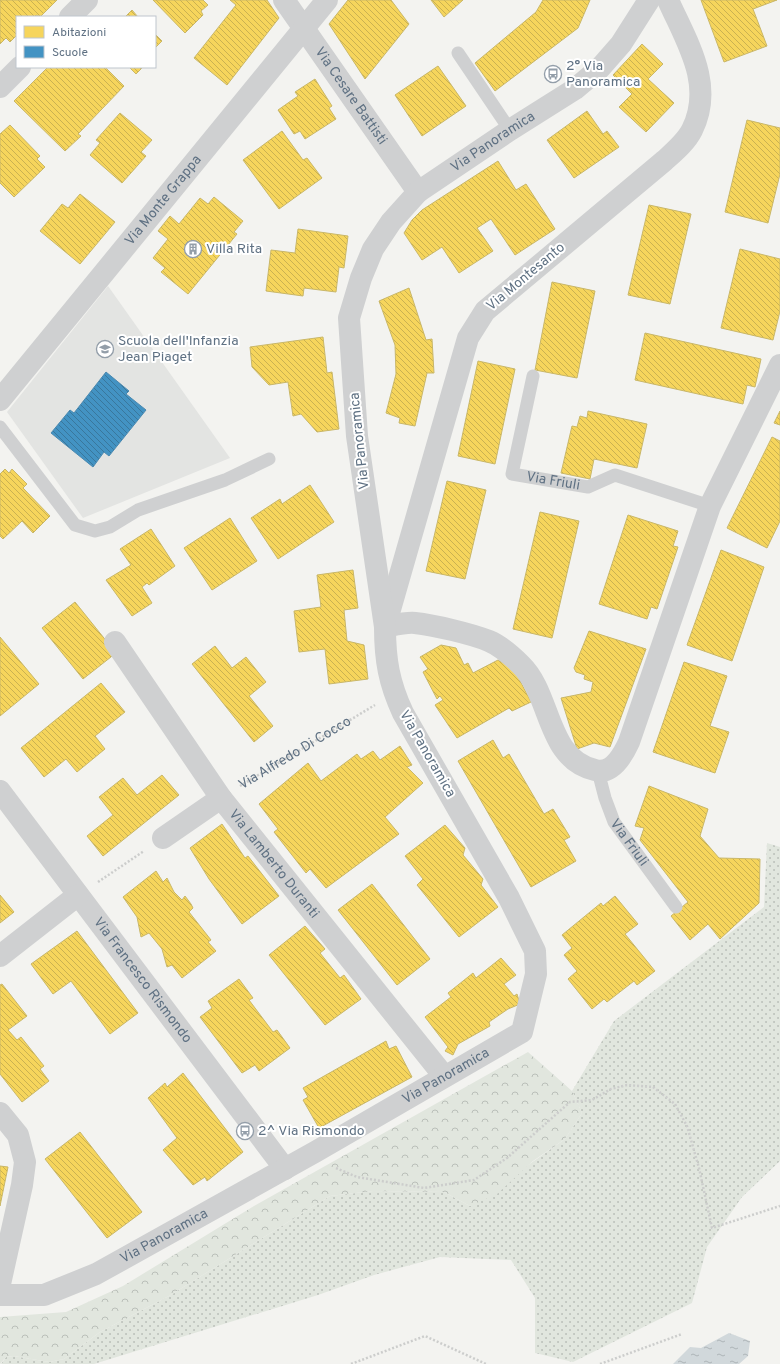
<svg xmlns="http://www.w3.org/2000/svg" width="780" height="1364" font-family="Overpass,sans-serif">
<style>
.built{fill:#e3e4e2}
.grass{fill:url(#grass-dots)}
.park{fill:url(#park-crowns)}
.water{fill:url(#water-ripples)}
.homes{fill:url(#homes-back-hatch);stroke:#c9b768}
.schools{fill:url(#schools-back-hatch);stroke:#4b89b0}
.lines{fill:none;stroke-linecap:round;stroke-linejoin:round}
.path{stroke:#cccdcc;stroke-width:2.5;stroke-dasharray:2 2;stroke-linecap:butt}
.service{stroke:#cfd0d1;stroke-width:13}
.minor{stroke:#cfd0d1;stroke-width:22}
.labels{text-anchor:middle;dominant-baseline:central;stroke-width:4;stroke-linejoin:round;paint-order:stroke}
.poi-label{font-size:14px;fill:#5f7183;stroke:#fff;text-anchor:start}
.street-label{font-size:14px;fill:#5f7183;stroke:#fff}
</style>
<defs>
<pattern id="grass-dots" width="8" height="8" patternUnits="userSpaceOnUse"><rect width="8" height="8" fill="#e1e6de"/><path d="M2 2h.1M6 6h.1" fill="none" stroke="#babfb9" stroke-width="1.8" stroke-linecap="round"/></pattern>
<pattern id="park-crowns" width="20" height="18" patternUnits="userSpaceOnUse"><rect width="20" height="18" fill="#e1e6de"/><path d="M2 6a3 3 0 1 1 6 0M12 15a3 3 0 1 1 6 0" fill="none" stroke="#babfb9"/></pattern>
<pattern id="water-ripples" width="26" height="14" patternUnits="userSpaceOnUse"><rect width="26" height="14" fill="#d1d8db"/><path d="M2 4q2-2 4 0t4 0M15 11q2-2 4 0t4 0" fill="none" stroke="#adb4b7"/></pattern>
<pattern id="homes-back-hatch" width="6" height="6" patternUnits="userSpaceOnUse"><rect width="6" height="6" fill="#f6d55c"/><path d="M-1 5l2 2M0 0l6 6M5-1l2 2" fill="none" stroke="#cab151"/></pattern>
<pattern id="schools-back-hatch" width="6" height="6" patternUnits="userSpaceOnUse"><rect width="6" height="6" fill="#4393c3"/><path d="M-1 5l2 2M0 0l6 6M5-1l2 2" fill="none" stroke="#39779c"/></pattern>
</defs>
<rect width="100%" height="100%" fill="#f3f3f0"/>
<!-- built -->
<polygon class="built" points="108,286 230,458 83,518 7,412"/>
<!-- grass -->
<polygon class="grass" points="767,843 780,847 780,1161 742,1197 707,1247 692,1303 573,1362 535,1353 535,1298 511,1260 440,1257 374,1275 318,1295 94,1364 1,1364 6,1357 14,1356 49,1362 64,1359 100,1332 169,1296 330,1196 373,1191 444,1192 470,1206 565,1139 582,1113 572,1091 614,1021 764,907"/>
<!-- park -->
<polygon class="park" points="528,1052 572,1091 582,1113 565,1139 533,1161 497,1194 470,1206 444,1192 373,1191 330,1196 169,1296 100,1332 64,1359 49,1362 14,1356 6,1357 0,1364 0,1317 66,1312 123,1286 254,1206"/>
<!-- water -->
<polygon class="water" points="729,1333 750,1341 748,1356 739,1364 673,1364 690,1347 701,1348"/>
<!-- homes -->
<g class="homes">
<polygon points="0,0 57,0 40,17 36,15 34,17 17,17 17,35 10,42 6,38 0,44"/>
<polygon points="153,0 203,0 208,5 201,11 203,15 185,33"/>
<polygon points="230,0 267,0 279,18 227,85 194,58 236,5"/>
<polygon points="348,0 391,0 409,24 365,79 329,24"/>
<polygon points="431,0 463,0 444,17"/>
<polygon points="543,0 590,0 578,28 495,91 475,63 536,12"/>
<polygon points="701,0 777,0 753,9 767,46 724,62"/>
<polygon points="132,10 138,17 125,17"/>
<polygon points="155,34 162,41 155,48"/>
<polygon points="642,44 663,64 648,79 674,103 646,132 619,107 632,94 613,75"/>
<polygon points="438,66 466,106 422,136 395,95"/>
<polygon points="48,67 105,67 124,86 78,134 81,136 65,151 14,101"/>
<polygon points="129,67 143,67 136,74"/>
<polygon points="315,79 332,106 329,108 336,119 305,139 300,131 294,134 278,110 298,96 295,92"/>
<polygon points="587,111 603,134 607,131 619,147 574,178 547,140"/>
<polygon points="120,113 152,140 141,152 146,156 122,183 90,155 100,143 96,140"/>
<polygon points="747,120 780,128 780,174 768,223 725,212"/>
<polygon points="10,125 40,156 37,159 45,167 14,197 0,183 0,134"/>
<polygon points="282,131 303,160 307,158 322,178 279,209 243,160"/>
<polygon points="498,161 516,190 526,184 555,229 515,255 491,219 477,228 493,251 459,273 442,247 422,260 404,233 412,220 422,210"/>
<polygon points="80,194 115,222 80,264 40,231 62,204 68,208"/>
<polygon points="214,197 243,221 234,232 237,234 188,294 161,272 165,268 153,258 168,239 158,231 170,216 179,224 200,198 208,204"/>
<polygon points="649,205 691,214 670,304 628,295"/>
<polygon points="298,229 348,236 344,268 339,267 336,292 304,288 303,296 266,291 271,250 295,253"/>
<polygon points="740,249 780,259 780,311 773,340 721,328"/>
<polygon points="552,282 595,291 577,378 535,370"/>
<polygon points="409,288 426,340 432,339 434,373 427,373 415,426 399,423 400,418 386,413 396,374 395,345 379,301"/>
<polygon points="645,333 761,359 755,387 747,385 743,404 635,380"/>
<polygon points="323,337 327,373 332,372 339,429 317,432 301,414 293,416 288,382 269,385 252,367 250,347"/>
<polygon points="478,361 515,369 495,464 458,456"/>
<polygon points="588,411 647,424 637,468 594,459 590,479 561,473 572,426 577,427 580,416 587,418"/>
<polygon points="780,411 780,425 774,423"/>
<polygon points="772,437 780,441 780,521 767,548 727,528"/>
<polygon points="5,469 9,473 12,469 27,484 23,488 50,516 33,533 22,521 3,539 0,536 0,474"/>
<polygon points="447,481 486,490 465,579 426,571"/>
<polygon points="310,485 334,522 278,559 251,518 280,499 282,504"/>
<polygon points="540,512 579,521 552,638 513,629"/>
<polygon points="628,515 678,531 673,546 678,547 657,609 651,607 647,619 599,604"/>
<polygon points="230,518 257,561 212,590 184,548"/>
<polygon points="151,529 175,566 149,585 147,583 142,587 152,603 132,616 106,580 131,565 120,549"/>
<polygon points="721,550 764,567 732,661 687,645"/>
<polygon points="353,570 358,608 344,610 347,641 364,645 368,679 329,684 325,649 299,652 294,611 321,607 317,575"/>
<polygon points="75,602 116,653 83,679 42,628"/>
<polygon points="589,631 646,649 610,747 594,743 577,749 561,698 591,692 593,682 584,679 585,675 576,672 574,668"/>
<polygon points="0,637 39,684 0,716"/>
<polygon points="441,645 456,648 464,665 468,663 473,673 498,660 514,669 531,702 512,711 509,708 457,738 435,705 443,700 440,696 437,699 423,672 428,669 420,657"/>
<polygon points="215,646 232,668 246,657 266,682 249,696 273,726 254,742 192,664"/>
<polygon points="684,662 727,676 710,726 729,732 715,773 653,752"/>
<polygon points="101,683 125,712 95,736 105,749 77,772 66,759 44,777 21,748"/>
<polygon points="493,740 503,758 509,754 544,814 553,809 570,837 564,840 576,861 531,887 458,761"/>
<polygon points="400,746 412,765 407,767 423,783 385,817 399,834 326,888 310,869 306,873 274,832 278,829 259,804 308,763 321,781 357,754 361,759 373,751 380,760"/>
<polygon points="162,775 179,795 103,856 87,836 113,815 99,797 123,778 137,795"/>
<polygon points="649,786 708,809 700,836 719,858 760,859 759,903 720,939 708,924 690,940 671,916 688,902 640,840 644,828 635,826"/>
<polygon points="222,824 245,858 248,856 279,896 242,924 209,879 190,848"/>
<polygon points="445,825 465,848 463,855 483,879 481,885 498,907 459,937 417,885 423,879 405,856"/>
<polygon points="156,871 163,882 167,878 174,892 182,900 185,896 191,904 193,908 189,912 211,940 208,942 216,951 182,978 172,965 167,967 162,949 149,933 141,937 137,917 123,897"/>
<polygon points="372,884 430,959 397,985 338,910"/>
<polygon points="0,895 14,912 0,923"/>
<polygon points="615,896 638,924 625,934 655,971 637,985 634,981 607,1002 604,999 592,1009 568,979 577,971 564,955 572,948 562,935 601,903 603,906"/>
<polygon points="305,926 325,949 320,953 340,978 344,975 361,999 325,1025 269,955"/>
<polygon points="77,931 138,1013 110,1034 71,981 53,994 31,964"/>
<polygon points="501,958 516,975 504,984 514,996 517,994 520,1004 508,1009 489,1022 490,1026 458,1044 453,1055 445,1051 448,1047 425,1017 451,997 448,993 473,973 476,978"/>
<polygon points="239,979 253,998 249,1000 273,1032 277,1030 290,1048 259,1071 255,1065 242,1073 200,1017 212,1008 208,1001"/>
<polygon points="2,984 27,1016 8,1030 17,1040 21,1037 44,1066 40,1069 49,1081 22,1102 0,1074 0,985"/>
<polygon points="386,1041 389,1049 396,1046 412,1077 319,1128 303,1100 308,1097 303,1088"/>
<polygon points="183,1073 243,1152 207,1181 205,1177 193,1185 163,1150 177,1138 148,1098 165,1083 167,1087"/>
<polygon points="80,1132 142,1212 107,1238 45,1159"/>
<polygon points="0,1166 8,1167 0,1206"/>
</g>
<!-- schools -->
<polygon class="schools" points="106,372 129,391 126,394 146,410 109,456 104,452 93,467 51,433 70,410 74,413"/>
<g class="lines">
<!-- path -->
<g class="path">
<path id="s1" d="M240,786L375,705"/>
<polyline points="98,882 144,851"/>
<polyline points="336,1168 357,1177 424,1188 474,1180 507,1158 570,1102 592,1100 611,1089 627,1085 653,1087 675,1104 687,1126 699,1168 712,1228 780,1206"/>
<polyline points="351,1364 425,1336 486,1364"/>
<polyline points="600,1364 682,1334"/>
</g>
<!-- service -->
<g class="service">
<polyline points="458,53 510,130"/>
<path id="s2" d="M533,376L512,474L588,487L615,475L710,506"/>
<polyline points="0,427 75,525 95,531 110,527 138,510 225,480 269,459"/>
<path id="s3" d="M598,771L605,798L614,822L676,907"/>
</g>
<!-- minor -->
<g class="minor">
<path id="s4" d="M284,0L418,192"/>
<path d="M668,0C686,41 715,84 692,130C686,142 674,152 664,161L485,311L468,338L385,627C395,625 406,622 415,623C434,625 472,634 489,641C501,646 512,656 521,665C552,695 546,759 595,770C612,775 623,755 629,742L710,506L780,365"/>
<polyline points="70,17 87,0"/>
<polyline points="0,87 20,67"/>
<path id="s5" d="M0,400L327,0"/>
<path id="s6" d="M115,642L221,798L444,1076"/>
<path id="s7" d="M0,791L285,1169"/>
<polyline points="163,838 221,798"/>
<polyline points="0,956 78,895"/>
<polyline points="0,1113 18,1135 25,1162 22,1185 0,1284"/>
<path id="s8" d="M0,1295H44L96,1274L315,1152L522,1032L536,974L535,951L509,898L403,713C389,683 385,660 385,627L357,436L349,318L361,278L373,249L391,222L418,192L510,130L575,89L600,68L621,44L649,0"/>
</g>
</g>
<!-- icons -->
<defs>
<g id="bus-ring" transform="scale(0.9)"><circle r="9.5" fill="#fff" stroke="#939ea9" stroke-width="1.5"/><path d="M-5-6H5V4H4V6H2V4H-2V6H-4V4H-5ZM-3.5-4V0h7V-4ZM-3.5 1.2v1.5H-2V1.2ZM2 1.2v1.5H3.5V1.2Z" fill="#939ea9"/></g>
<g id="building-ring" transform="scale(0.9)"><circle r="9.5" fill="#fff" stroke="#939ea9" stroke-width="1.5"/><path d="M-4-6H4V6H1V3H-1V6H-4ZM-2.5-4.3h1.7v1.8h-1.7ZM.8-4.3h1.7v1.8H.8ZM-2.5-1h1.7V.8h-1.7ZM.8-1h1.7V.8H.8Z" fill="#939ea9"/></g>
<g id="school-ring" transform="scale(0.9)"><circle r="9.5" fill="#fff" stroke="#939ea9" stroke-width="1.5"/><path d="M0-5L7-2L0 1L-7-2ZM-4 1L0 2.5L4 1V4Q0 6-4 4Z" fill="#939ea9"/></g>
</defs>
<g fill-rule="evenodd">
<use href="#bus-ring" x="553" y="74"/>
<use href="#building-ring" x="193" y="249"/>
<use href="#school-ring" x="105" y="349"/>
<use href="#bus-ring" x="245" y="1131"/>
</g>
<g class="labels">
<!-- poi labels -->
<g class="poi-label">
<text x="566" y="66">2° Via<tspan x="566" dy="16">Panoramica</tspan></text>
<text x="206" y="249">Villa Rita</text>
<text x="118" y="341">Scuola dell'Infanzia<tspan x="118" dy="16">Jean Piaget</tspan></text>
<text x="258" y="1131">2^ Via Rismondo</text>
</g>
<!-- street labels -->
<g class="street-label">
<text stroke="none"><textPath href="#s4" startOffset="117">Via Cesare Battisti</textPath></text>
<text stroke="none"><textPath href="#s8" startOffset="1581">Via Panoramica</textPath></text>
<text stroke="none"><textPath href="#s5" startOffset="258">Via Monte Grappa</textPath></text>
<text transform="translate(526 277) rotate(-40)">Via Montesanto</text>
<text transform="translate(360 441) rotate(-96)">Via Panoramica</text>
<text stroke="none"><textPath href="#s2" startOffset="142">Via Friuli</textPath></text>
<text stroke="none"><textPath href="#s1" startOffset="64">Via Alfredo Di Cocco</textPath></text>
<text transform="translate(427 754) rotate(60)">Via Panoramica</text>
<text stroke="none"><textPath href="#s3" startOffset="79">Via Friuli</textPath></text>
<text stroke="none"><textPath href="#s6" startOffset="273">Via Lamberto Duranti</textPath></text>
<text stroke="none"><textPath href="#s7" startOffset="237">Via Francesco Rismondo</textPath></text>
<text stroke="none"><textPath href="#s8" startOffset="502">Via Panoramica</textPath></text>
<text stroke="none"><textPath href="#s8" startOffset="178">Via Panoramica</textPath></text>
</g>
</g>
<!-- legend -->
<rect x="16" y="16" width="140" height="52" fill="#ffffff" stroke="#bfc6cd"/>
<rect x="24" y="26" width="20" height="12" fill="#f6d55c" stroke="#bfc6cd"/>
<text x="52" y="36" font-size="12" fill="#5f7183">Abitazioni</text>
<rect x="24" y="46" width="20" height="12" fill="#4393c3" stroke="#bfc6cd"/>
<text x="52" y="56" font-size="12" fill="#5f7183">Scuole</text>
</svg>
